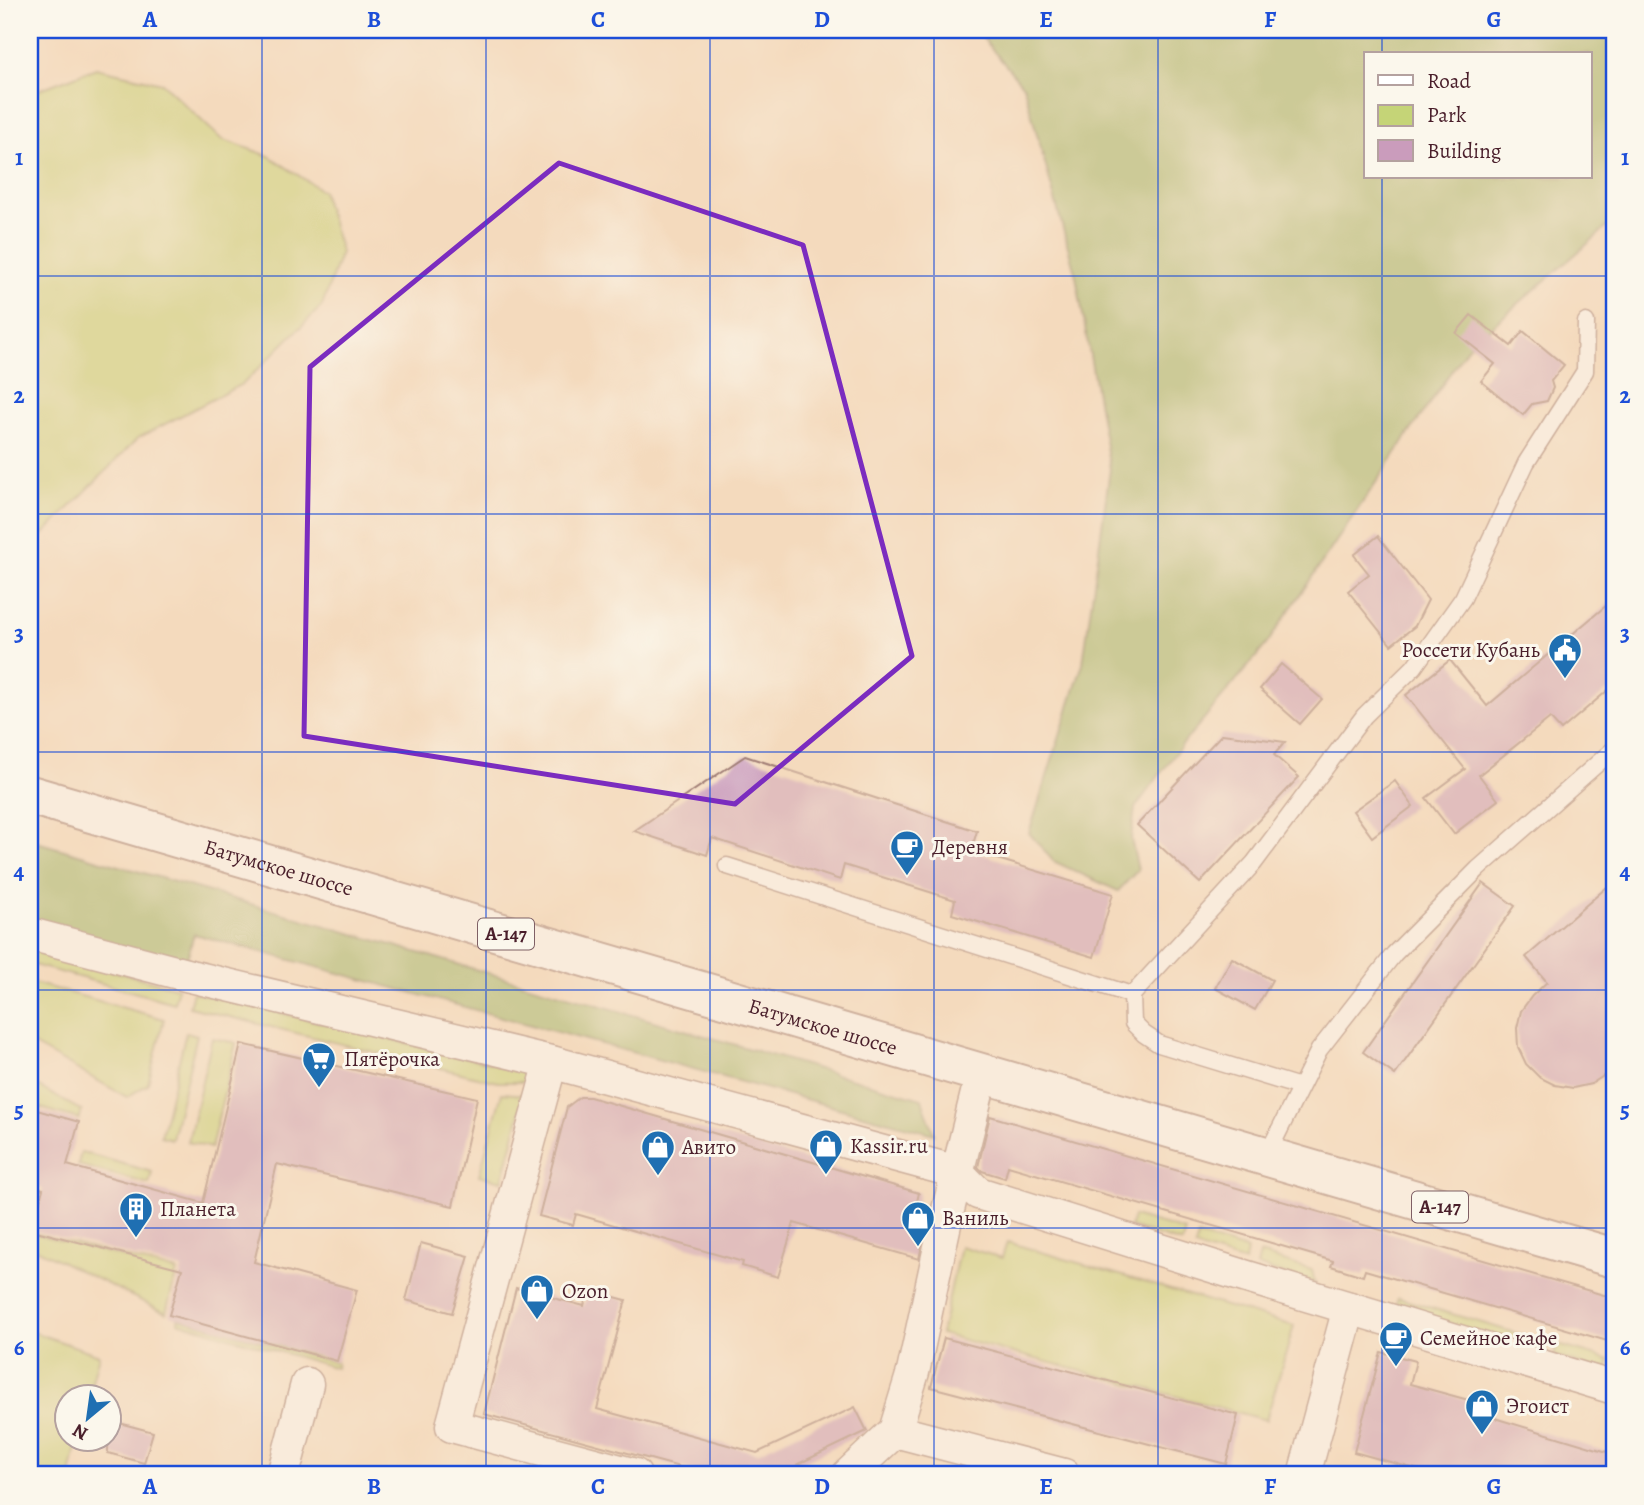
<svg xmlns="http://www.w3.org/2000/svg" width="1644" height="1505" font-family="Alegreya,serif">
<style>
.green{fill:#c5d477;stroke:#887a51;stroke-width:2}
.forest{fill:#9cb668;stroke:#736a4a;stroke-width:2;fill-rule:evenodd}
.building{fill:#ca9cbc}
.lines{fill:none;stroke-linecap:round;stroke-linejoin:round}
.service-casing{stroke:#9f7c74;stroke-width:19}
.minor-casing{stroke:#9f7c74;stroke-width:35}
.trunk-casing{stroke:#9f7c74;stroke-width:42}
.service{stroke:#fff;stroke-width:16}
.minor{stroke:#fff;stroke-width:32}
.trunk{stroke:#fff;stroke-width:38}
.marked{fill:none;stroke:#7b2cbf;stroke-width:5;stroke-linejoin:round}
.grid{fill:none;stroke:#1d4ed8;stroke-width:2;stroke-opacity:0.55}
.labels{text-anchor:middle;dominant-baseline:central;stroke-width:6;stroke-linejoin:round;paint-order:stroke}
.shield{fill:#fbf7ec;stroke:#7f6065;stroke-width:2}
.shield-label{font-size:19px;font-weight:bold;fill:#4a1f2b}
.poi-label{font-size:21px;fill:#4a1f2b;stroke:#fbf7ec;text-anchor:start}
.street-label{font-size:21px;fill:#4a1f2b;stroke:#fbf7ec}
.neatline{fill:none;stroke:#1d4ed8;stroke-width:2.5}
.grid-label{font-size:23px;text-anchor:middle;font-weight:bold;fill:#1d4ed8}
</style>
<rect width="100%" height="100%" fill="#fbf7ec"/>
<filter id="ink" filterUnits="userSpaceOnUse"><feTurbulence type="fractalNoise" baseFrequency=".0143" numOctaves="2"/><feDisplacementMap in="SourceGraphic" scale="14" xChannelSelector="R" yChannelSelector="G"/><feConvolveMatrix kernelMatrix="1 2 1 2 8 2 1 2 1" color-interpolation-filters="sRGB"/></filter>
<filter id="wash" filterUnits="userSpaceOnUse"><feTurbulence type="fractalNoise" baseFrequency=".00686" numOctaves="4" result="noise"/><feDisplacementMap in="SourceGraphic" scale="28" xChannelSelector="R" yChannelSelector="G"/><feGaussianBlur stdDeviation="1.57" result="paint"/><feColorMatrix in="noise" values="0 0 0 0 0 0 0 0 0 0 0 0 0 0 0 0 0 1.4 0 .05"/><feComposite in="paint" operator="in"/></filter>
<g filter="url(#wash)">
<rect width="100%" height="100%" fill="#f4dabd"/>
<!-- green -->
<g class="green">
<polygon points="96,68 162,83 221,139 269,156 322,191 341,252 322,306 244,383 138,438 30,548 30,93"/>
<polygon points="30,949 178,988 174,1003 30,964"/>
<polygon points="30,982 164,1019 148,1084 127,1097 30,1043"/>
<polygon points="193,992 532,1073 530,1082 498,1082 189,1007"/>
<polygon points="186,1032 197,1035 172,1139 161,1136"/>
<polygon points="212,1038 236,1043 211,1148 188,1142"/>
<polygon points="30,1082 82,1111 79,1119 30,1105"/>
<polygon points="502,1093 525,1095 502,1181 479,1175"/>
<polygon points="81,1152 152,1172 149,1184 78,1165"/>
<polygon points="30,1189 39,1192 30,1229"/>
<polygon points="1133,1216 1185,1231 1182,1243 1130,1227"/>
<polygon points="32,1233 177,1271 166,1313 30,1246"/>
<polygon points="1198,1236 1247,1250 1245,1262 1195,1247"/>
<polygon points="1007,1242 1294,1326 1266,1420 941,1334 960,1246 1002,1258"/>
<polygon points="1260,1254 1312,1270 1315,1283 1257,1266"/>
<polygon points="1398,1298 1536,1339 1533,1350 1395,1307"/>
<polygon points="178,1318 337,1363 336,1368 178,1322"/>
<polygon points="30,1331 99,1355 88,1396 66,1396 66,1438 78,1439 70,1475 30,1475"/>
<polygon points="1552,1343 1610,1360 1606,1372 1554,1356 1556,1348 1551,1347"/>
</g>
<!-- forest -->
<g class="forest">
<path d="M976,30H1614V221L1467,348L1266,645L1181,746L1135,808L1131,839L1138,870L1118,891L1053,861L1029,833L1083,663L1110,469L1076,276L1024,87ZM1366,54H1590V177H1366Z"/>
<polygon points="30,840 922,1099 934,1134 194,934 185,965 30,924"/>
</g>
<g id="blocks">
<!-- building -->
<g class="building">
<polygon points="1471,315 1511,346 1523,331 1564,365 1551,381 1553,388 1547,401 1532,404 1523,415 1481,381 1495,364 1456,333"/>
<polygon points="1378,536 1428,600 1415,626 1391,645 1348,591 1369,574 1354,555"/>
<polygon points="1614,599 1614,685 1561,730 1550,718 1479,775 1498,800 1454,834 1426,798 1465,769 1406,695 1450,660 1487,706"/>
<polygon points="1281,664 1322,699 1300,724 1260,689"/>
<polygon points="1222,734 1285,742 1274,755 1299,777 1200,883 1137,825"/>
<polygon points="745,756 977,831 971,851 1113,894 1094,957 952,914 955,900 844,865 840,880 712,838 707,855 634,831"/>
<polygon points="1395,781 1413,806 1372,837 1353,811"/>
<polygon points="1614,881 1614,1069 1591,1084 1573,1088 1555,1085 1539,1077 1526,1064 1518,1047 1517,1028 1521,1011 1532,996 1547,982 1526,957"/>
<polygon points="1483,883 1515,906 1395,1075 1363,1052"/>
<polygon points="1232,958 1272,980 1255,1010 1215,988"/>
<polygon points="241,1044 477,1098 453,1206 277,1164 254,1262 357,1290 337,1361 169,1315 182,1269 32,1230 43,1189 30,1185 30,1108 79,1122 67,1165 203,1203"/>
<polygon points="580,1097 590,1097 919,1193 911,1227 925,1231 919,1259 794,1223 778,1277 742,1266 743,1262 576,1214 573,1225 539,1216 567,1107"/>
<polygon points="990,1116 1614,1298 1614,1343 1365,1270 1363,1276 1331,1266 1333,1261 1008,1166 1005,1178 982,1171 978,1167"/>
<polygon points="421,1243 469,1256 452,1313 406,1300"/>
<polygon points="516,1288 584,1306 588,1290 626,1300 597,1409 757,1453 855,1407 867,1431 798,1464 810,1467 809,1475 709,1475 484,1414"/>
<polygon points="944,1338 1238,1415 1226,1464 931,1387"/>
<polygon points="1381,1352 1416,1361 1410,1384 1494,1407 1491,1417 1614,1454 1614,1475 1437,1475 1354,1452"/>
<polygon points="108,1420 153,1432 144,1463 108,1453"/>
</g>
</g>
</g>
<g filter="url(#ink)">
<use href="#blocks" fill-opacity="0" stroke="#9f7c74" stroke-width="2"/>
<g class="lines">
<!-- service casing -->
<g class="service-casing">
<g id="service">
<polyline points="727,866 1132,995"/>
<polyline points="1300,1087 1159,1044 1144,1034 1133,1023 1132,995 1254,863 1364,716 1414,667 1463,598 1526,463 1585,371 1586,322"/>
<polyline points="1267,1155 1319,1050 1394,954 1478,869 1614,749"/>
</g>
</g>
<!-- minor casing -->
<g class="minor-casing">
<g id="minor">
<polyline points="30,934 190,976 551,1062"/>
<polyline points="895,1431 1064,1475"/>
<polyline points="283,1475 307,1384"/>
<polyline points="635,1475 452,1426 551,1062 957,1172 978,1193 1247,1277 1614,1388"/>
<polyline points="848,1475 895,1431 913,1372 948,1210 982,1073"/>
<polyline points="1304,1475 1349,1308"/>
</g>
</g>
<!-- trunk casing -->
<g class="trunk-casing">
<g id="trunk">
<path id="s1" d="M30,795L1614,1258"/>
</g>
</g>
<!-- service -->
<use href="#service" class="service"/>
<!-- minor -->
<use href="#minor" class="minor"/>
<!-- trunk -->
<use href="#trunk" class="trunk"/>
</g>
</g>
<!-- marked area -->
<path d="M0 0H1644V1505H0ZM559,163L803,245L912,656L735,804L304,736L310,367Z" fill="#f4dabd" fill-opacity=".55" fill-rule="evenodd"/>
<path class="marked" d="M559,163L803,245L912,656L735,804L304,736L310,367Z"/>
<!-- grid -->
<path class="grid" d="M262,30V1475M486,30V1475M710,30V1475M934,30V1475M1158,30V1475M1382,30V54M1382,177V1475M30,276H1614M30,514H1614M30,752H1614M30,990H1614M30,1228H1614"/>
<!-- icons -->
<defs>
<g id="civic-pin" transform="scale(1.75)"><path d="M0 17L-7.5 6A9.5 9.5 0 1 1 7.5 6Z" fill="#1f6fb2" stroke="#fbf7ec"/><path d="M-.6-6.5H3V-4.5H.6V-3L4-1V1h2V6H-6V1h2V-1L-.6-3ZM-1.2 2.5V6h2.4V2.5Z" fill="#fff"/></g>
<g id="cafe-pin" transform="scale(1.75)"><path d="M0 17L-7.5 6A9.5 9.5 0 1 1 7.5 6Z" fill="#1f6fb2" stroke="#fbf7ec"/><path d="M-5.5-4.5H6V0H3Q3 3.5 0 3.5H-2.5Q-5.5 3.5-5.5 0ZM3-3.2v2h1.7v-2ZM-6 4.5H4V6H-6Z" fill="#fff"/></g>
<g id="supermarket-pin" transform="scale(1.75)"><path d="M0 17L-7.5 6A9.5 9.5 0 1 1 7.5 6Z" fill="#1f6fb2" stroke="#fbf7ec"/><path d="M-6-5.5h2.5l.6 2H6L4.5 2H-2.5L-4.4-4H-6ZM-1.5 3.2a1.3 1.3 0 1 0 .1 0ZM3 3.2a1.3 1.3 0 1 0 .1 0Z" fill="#fff"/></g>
<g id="shop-pin" transform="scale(1.75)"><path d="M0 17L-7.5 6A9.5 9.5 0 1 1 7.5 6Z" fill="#1f6fb2" stroke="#fbf7ec"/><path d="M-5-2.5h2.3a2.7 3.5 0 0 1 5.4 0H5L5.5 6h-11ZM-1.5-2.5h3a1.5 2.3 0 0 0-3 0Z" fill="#fff"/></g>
<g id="building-pin" transform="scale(1.75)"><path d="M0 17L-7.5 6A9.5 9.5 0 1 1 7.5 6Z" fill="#1f6fb2" stroke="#fbf7ec"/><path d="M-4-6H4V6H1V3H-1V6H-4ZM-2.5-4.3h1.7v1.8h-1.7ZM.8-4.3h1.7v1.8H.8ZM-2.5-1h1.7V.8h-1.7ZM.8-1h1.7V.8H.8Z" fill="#fff"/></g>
</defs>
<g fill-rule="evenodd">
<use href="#civic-pin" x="1565" y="650"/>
<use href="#cafe-pin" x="907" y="847"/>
<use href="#supermarket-pin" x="319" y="1059"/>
<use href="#shop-pin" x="826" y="1146"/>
<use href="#shop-pin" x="658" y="1147"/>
<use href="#building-pin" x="136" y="1209"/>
<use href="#shop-pin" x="918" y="1218"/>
<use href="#shop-pin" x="537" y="1291"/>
<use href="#cafe-pin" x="1396" y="1338"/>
<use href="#shop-pin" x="1482" y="1406"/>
</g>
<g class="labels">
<!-- shield labels -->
<g class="shield">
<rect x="478" y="918.5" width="56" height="31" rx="5"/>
<rect x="1412" y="1191.5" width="56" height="31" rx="5"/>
</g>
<g class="shield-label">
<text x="506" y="934">А-147</text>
<text x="1440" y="1207">А-147</text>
</g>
<!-- poi labels -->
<g class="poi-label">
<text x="1540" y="650" text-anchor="end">Россети Кубань</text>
<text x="932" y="847">Деревня</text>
<text x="344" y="1059">Пятёрочка</text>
<text x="850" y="1146">Kassir.ru</text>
<text x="682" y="1147">Авито</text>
<text x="160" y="1209">Планета</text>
<text x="942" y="1218">Ваниль</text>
<text x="562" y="1291">Ozon</text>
<text x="1420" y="1338">Семейное кафе</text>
<text x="1506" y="1406">Эгоист</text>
</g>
<!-- street labels -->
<g class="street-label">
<text stroke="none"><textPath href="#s1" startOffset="259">Батумское шоссе</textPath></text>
<text stroke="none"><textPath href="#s1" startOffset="826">Батумское шоссе</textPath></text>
</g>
</g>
<!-- margin -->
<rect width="1644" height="1505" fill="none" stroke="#fbf7ec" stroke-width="77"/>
<!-- legend -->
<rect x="1364" y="52" width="228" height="126" fill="#fbf7ec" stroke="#b4a19f" stroke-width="2"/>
<rect x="1378" y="75" width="35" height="10" fill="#ffffff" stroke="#b4a19f" stroke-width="2"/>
<text x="1427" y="88" font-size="21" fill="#4a1f2b">Road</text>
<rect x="1378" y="105" width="35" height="21" fill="#c5d477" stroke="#b4a19f" stroke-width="2"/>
<text x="1427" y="122" font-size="21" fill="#4a1f2b">Park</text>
<rect x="1378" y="140" width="35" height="21" fill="#ca9cbc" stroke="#b4a19f" stroke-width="2"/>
<text x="1427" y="158" font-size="21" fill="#4a1f2b">Building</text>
<!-- north arrow -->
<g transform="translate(88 1418) rotate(209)"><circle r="33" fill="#fbf7ec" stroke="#b4a19f" stroke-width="2"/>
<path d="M0-5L12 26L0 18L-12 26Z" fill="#1f6fb2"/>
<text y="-10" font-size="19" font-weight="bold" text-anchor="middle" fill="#4a1f2b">N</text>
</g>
<rect x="38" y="38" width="1568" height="1428" class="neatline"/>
<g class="grid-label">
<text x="150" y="27">A</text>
<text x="374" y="27">B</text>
<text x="598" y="27">C</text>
<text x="822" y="27">D</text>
<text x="1046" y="27">E</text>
<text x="1270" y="27">F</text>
<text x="1494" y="27">G</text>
<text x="19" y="165">1</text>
<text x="1625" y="165">1</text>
<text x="19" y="403">2</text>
<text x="1625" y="403">2</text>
<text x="19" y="641">3</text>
<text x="1625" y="641">3</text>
<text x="19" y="879">4</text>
<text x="1625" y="879">4</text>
<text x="19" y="1117">5</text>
<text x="1625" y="1117">5</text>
<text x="19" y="1355">6</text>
<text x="1625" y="1355">6</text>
<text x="150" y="1494">A</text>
<text x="374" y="1494">B</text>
<text x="598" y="1494">C</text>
<text x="822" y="1494">D</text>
<text x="1046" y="1494">E</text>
<text x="1270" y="1494">F</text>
<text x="1494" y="1494">G</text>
</g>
</svg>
